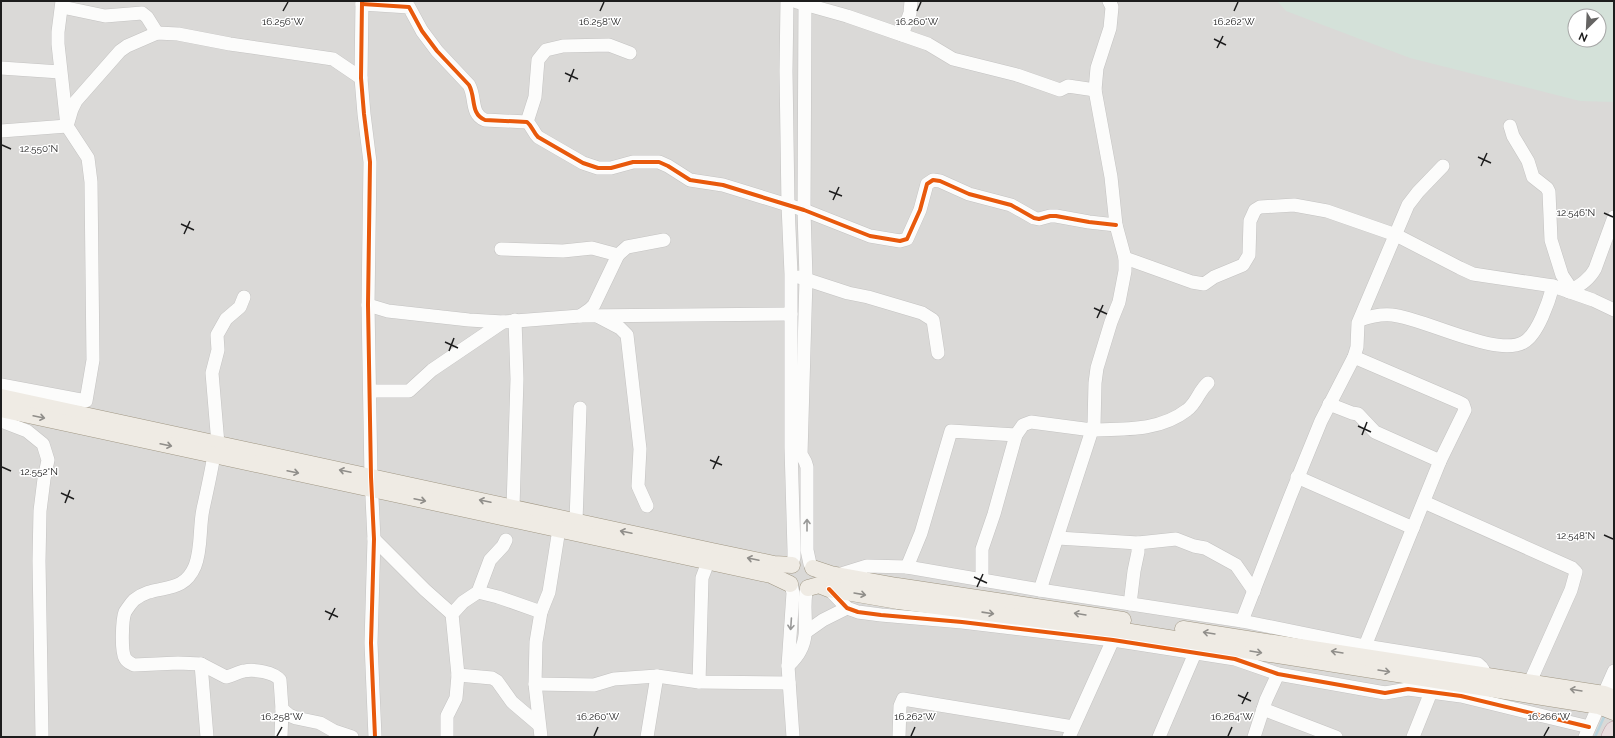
<svg xmlns="http://www.w3.org/2000/svg" width="1615" height="738" font-family="Raleway,sans-serif">
<style>
.residential{fill:#dad9d7;fill-rule:evenodd}
.wetland{fill:#d4e1d9;fill-rule:evenodd}
.lines{fill:none;stroke-linecap:round;stroke-linejoin:round}
.stream{stroke:#bad5de;stroke-width:2.5}
.minor-casing{stroke:#c4c3c2;stroke-width:14}
.major-casing{stroke:#a09784;stroke-width:17}
.highway-casing{stroke:#c09ea7;stroke-width:20}
.minor{stroke:#fcfcfb;stroke-width:13}
.major{stroke:#efebe4;stroke-width:16}
.highway{stroke:#e9dedf;stroke-width:19}
.cycleway-casing{stroke:#fff;stroke-width:6}
.cycleway{stroke:#e8590c;stroke-width:4}
.oneway{stroke:#908e8a}
.oneway2{stroke:#989897}
.ticks{fill:none;stroke:#1d1d1d;stroke-width:1.5}
.ticks-label{font-size:10px;text-anchor:middle;fill:#1d1d1d;stroke:#fff;stroke-width:3;stroke-linejoin:round;paint-order:stroke}
</style>
<rect width="100%" height="100%" fill="#ebe9e6"/>
<!-- residential -->
<path class="residential" d="M1,1H1614V737H1ZM1575,16H1599V40H1575Z"/>
<!-- wetland -->
<path class="wetland" d="M1277,1H1614V102L1580,101L1410,58L1286,11ZM1575,16H1599V40H1575Z"/>
<g class="lines">
<!-- stream -->
<polyline class="stream" points="1595,737 1604,717"/>
<!-- minor casing -->
<g class="minor-casing">
<g id="minor">
<polyline points="362,1 361,78 364,114 370,162 368,305 371,477 374,539 371,643 375,737"/>
<polyline points="787,1 786,71 788,205 791,274 791,447 794,550 794,557 792,565"/>
<polyline points="797,2 847,16 928,44 953,59 1017,75 1060,90 1068,86 1095,90"/>
<path d="M362,4L409,7L422,31L437,51L469,85C476,97 470,114 485,120L527,122C532,126 533,132 538,137L583,163L598,168H611L633,162H659L668,166L690,180L723,185L804,210L870,236L900,241L907,239L920,210L927,184L933,180L940,181L969,194L1011,205L1034,218L1039,219L1050,216H1056L1089,222L1116,225"/>
<polyline points="62,7 105,16 142,13 147,17 157,33"/>
<polyline points="902,35 910,13 911,1"/>
<polyline points="1,68 60,72"/>
<polyline points="527,122 535,97 538,60 546,50 563,46 609,45 630,53"/>
<polyline points="1510,126 1513,136 1528,161 1533,177 1547,188 1549,192 1551,240 1562,275 1572,290"/>
<polyline points="1,131 67,126 72,109 76,101 120,51 127,46 157,33 178,34 230,44 333,59 361,78"/>
<polyline points="501,249 563,251 592,248 618,255"/>
<polyline points="1125,258 1192,282 1204,284 1214,277 1243,265 1249,255 1250,221 1255,210 1260,207 1294,205 1327,211 1396,235 1460,268 1473,274 1553,286 1593,300 1614,310"/>
<polyline points="799,277 848,293 868,297 922,313 933,320 938,353"/>
<path d="M1569,292C1580,285 1589,280 1595,269L1614,217"/>
<polyline points="368,305 388,311 469,320 503,322 580,316 791,314"/>
<polyline points="580,316 590,309 594,305 618,255 627,247 664,240"/>
<polyline points="599,317 620,328 627,335 640,449 638,486 647,506"/>
<path d="M1360,320C1371,316 1380,314 1392,315C1424,318 1497,358 1524,342C1538,334 1549,301 1553,286"/>
<polyline points="1354,357 1459,402 1463,404 1465,410 1440,461 1365,646"/>
<polyline points="1,385 86,401 93,360 91,182 88,158 67,126 58,44 58,32 62,1"/>
<polyline points="370,391 409,391 432,370 503,322"/>
<polyline points="1329,404 1352,413 1358,414 1375,432 1440,461"/>
<polyline points="1,421 27,431 43,444 48,460 44,479 40,511 39,561 42,737"/>
<polyline points="218,444 212,373 218,350 217,335 226,319 240,307 244,297"/>
<path d="M795,450C802,455 805,459 807,467V550L810,564"/>
<polyline points="801,454 806,279 804,210 805,1"/>
<path d="M214,455C211,473 207,491 203,509C199,528 202,548 195,566C182,597 156,582 134,600C131,603 127,609 125,612C122,620 121,651 125,658C127,662 130,663 134,665L178,663L201,664L226,677C232,676 238,672 244,671C254,669 274,672 280,680L282,709L281,737"/>
<polyline points="1297,477 1413,528"/>
<polyline points="1424,502 1572,568 1576,572 1571,590 1530,682"/>
<polyline points="513,507 517,379 515,320"/>
<polyline points="576,521 580,408"/>
<polyline points="1058,538 1138,543 1138,552 1134,571 1130,604"/>
<polyline points="374,539 425,590 452,614"/>
<polyline points="1138,543 1176,539 1194,546 1205,548 1236,565 1254,591"/>
<polyline points="907,567 921,533 951,431 1016,435 1023,425 1031,422 1092,430 1094,425 1095,383 1097,368 1111,322 1119,302 1125,271 1125,258 1116,225 1111,177 1095,90 1097,68 1110,28 1112,7 1109,1"/>
<path d="M838,575L867,566L907,567L1040,590L1242,621L1365,646L1478,664C1485,669 1486,675 1485,683"/>
<polyline points="982,580 982,549 994,514 1016,435"/>
<polyline points="791,585 793,593 788,666 793,737"/>
<polyline points="829,589 847,608 858,612 881,615 962,622 1113,640 1235,659 1278,674 1385,693 1408,689 1461,696 1589,727"/>
<path d="M1040,590L1092,430C1125,429 1160,431 1187,410C1197,403 1199,390 1208,383"/>
<polyline points="478,592 498,597 541,612"/>
<polyline points="1242,621 1290,497 1321,421 1354,357 1357,347 1358,323 1408,205 1418,192 1443,166"/>
<polyline points="806,632 823,620 847,608"/>
<polyline points="201,664 207,737"/>
<path d="M788,666C792,662 797,657 800,651C811,632 801,608 807,588"/>
<polyline points="458,675 492,678 497,681 512,702 539,725"/>
<polyline points="699,682 702,578 711,554"/>
<polyline points="535,684 594,685 614,679 657,676 699,682 789,683"/>
<polyline points="282,709 289,715 296,718 320,723 334,731 352,737"/>
<polyline points="1263,709 1336,737"/>
<polyline points="447,737 447,716 456,698 458,675 452,614 463,602 478,592 490,560 503,546 506,540"/>
<polyline points="541,737 535,684 536,642 541,612 549,592 559,529"/>
<polyline points="647,737 657,676"/>
<polyline points="899,737 900,706 903,699 1073,727"/>
<polyline points="1069,737 1116,633"/>
<polyline points="1159,737 1195,653"/>
<polyline points="1254,737 1266,700 1278,674"/>
<polyline points="1413,737 1431,692"/>
<polyline points="1585,737 1614,671"/>
</g>
</g>
<!-- major casing -->
<g class="major-casing">
<g id="major">
<polyline points="1,397 712,551 774,564 792,565"/>
<polyline points="1,409 771,575 790,584"/>
<polyline points="813,568 831,574 897,586 1123,620"/>
<polyline points="808,588 819,585 829,589 898,601 1118,630 1599,706 1614,712"/>
<polyline points="1183,629 1604,694 1614,698"/>
</g>
</g>
<!-- highway casing -->
<g class="highway-casing">
<polyline id="highway" points="1611,737 1614,731"/>
</g>
<!-- minor -->
<use href="#minor" class="minor"/>
<!-- major -->
<use href="#major" class="major"/>
<!-- highway -->
<use href="#highway" class="highway"/>
<!-- cycleway casing -->
<g class="cycleway-casing">
<g id="cycleway">
<polyline points="362,1 361,78 364,114 370,162 368,305 371,477 374,539 371,643 375,737"/>
<path d="M362,4L409,7L422,31L437,51L469,85C476,97 470,114 485,120L527,122C532,126 533,132 538,137L583,163L598,168H611L633,162H659L668,166L690,180L723,185L804,210L870,236L900,241L907,239L920,210L927,184L933,180L940,181L969,194L1011,205L1034,218L1039,219L1050,216H1056L1089,222L1116,225"/>
<polyline points="829,589 847,608 858,612 881,615 962,622 1113,640 1235,659 1278,674 1385,693 1408,689 1461,696 1589,727"/>
</g>
</g>
<!-- cycleway -->
<use href="#cycleway" class="cycleway"/>
</g>
<!-- one-way arrows -->
<defs><path id="oneway-shaft" d="M-6 0H5M1.5-3L5.5 0L1.5 3" fill="none" stroke-width="1.6" stroke-linecap="round" stroke-linejoin="round"/></defs>
<g class="oneway">
<use href="#oneway-shaft" transform="translate(39 417) rotate(12)"/>
<use href="#oneway-shaft" transform="translate(166 445) rotate(12)"/>
<use href="#oneway-shaft" transform="translate(345 471) rotate(-168)"/>
<use href="#oneway-shaft" transform="translate(293 472) rotate(12)"/>
<use href="#oneway-shaft" transform="translate(420 500) rotate(12)"/>
<use href="#oneway-shaft" transform="translate(485 501) rotate(-168)"/>
<use href="#oneway-shaft" transform="translate(626 532) rotate(-168)"/>
<use href="#oneway-shaft" transform="translate(753 559) rotate(-168)"/>
<use href="#oneway-shaft" transform="translate(860 594) rotate(10)"/>
<use href="#oneway-shaft" transform="translate(988 613) rotate(8)"/>
<use href="#oneway-shaft" transform="translate(1080 614) rotate(-171)"/>
<use href="#oneway-shaft" transform="translate(1209 633) rotate(-171)"/>
<use href="#oneway-shaft" transform="translate(1256 652) rotate(9)"/>
<use href="#oneway-shaft" transform="translate(1337 652) rotate(-171)"/>
<use href="#oneway-shaft" transform="translate(1384 671) rotate(9)"/>
<use href="#oneway-shaft" transform="translate(1576 690) rotate(-171)"/>
</g>
<g class="oneway2">
<use href="#oneway-shaft" transform="translate(807 525) rotate(-90)"/>
<use href="#oneway-shaft" transform="translate(791 624) rotate(94)"/>
</g>
<!-- ticks -->
<path class="ticks" d="M283,11L288,2M600,11L604,2M917,11L921,2M1234,11L1238,2M1214,39L1226,45M1217,48L1223,36M565,73L578,79M569,82L574,69M2,145L11,149M1478,157L1491,163M1481,166L1487,153M829,191L842,196M833,200L839,187M1604,213L1613,217M181,224L194,230M184,234L190,221M1094,308L1107,314M1097,318L1103,305M445,342L458,348M449,351L454,338M1358,426L1371,432M1362,435L1367,422M710,460L722,465M2,467L11,471M713,469L719,456M61,493L74,499M65,503L70,490M1604,535L1613,539M974,577L987,583M977,587L983,574M325,611L338,617M329,620L335,608M1238,695L1251,701M1242,704L1248,692M277,736L282,727M594,736L598,727M911,736L915,727M1228,736L1232,727M1544,736L1549,727"/>
<g class="ticks-label">
<text x="283" y="25">16.256°W</text>
<text x="600" y="25">16.258°W</text>
<text x="917" y="25">16.260°W</text>
<text x="1234" y="25">16.262°W</text>
<text x="39" y="152">12.550°N</text>
<text x="1576" y="216">12.546°N</text>
<text x="39" y="475">12.552°N</text>
<text x="1576" y="539">12.548°N</text>
<text x="282" y="720">16.258°W</text>
<text x="598" y="720">16.260°W</text>
<text x="915" y="720">16.262°W</text>
<text x="1232" y="720">16.264°W</text>
<text x="1549" y="720">16.266°W</text>
</g>
<!-- border -->
<rect width="1615" height="738" fill="none" stroke="#1d1d1d" stroke-width="4"/>
<!-- north arrow -->
<g transform="translate(1587 28) rotate(204)"><circle r="19" fill="#ffffff" stroke="#a5a5a5"/>
<path d="M0-3L7 15L0 10L-7 15Z" fill="#656463"/>
<text y="-6" font-size="11" font-weight="bold" text-anchor="middle" fill="#1d1d1d">N</text>
</g>
</svg>
